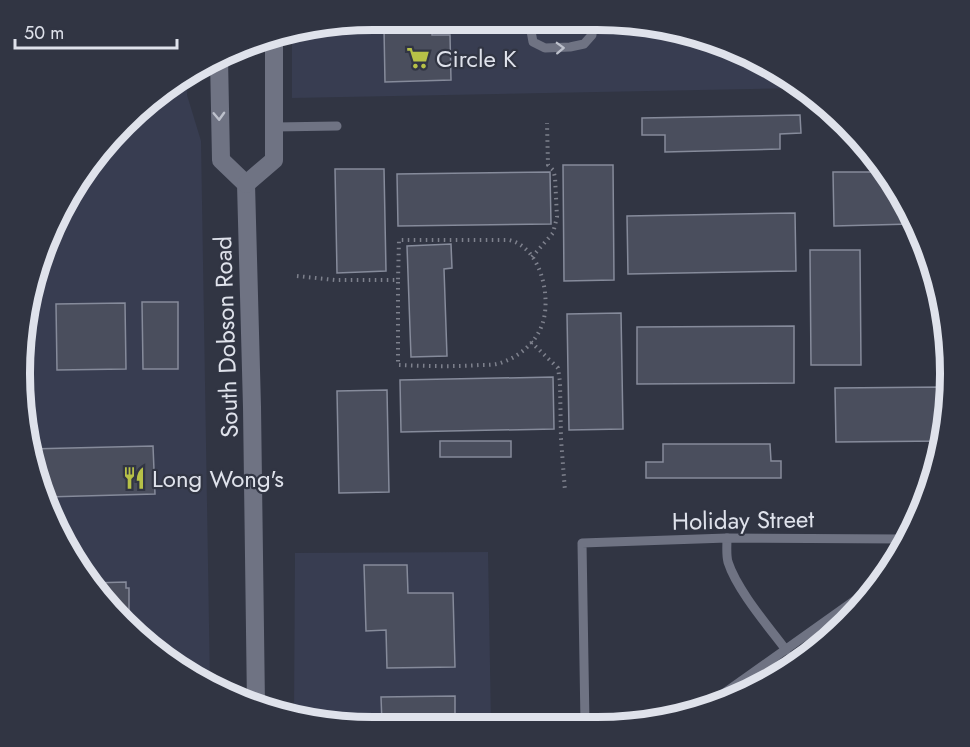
<svg xmlns="http://www.w3.org/2000/svg" width="970" height="747" font-family="Jost,sans-serif">
<style>
.built{fill:#383d51}
.building{fill:#4a4e5d;stroke:#868b9b;stroke-width:1.5}
.lines{fill:none;stroke-linecap:round;stroke-linejoin:round}
.path{stroke:#7e818d;stroke-width:4;stroke-dasharray:1.5 4.5;stroke-linecap:butt}
.lane{stroke:#6f7383;stroke-width:9}
.secondary{stroke:#6f7383;stroke-width:18}
.oneway{stroke:#bdc1cc}
.labels{text-anchor:middle;dominant-baseline:central;stroke-width:4.5;stroke-linejoin:round;paint-order:stroke}
.poi-label{font-size:24px;fill:#dfe2eb;stroke:#313543;text-anchor:start}
.street-label{font-size:24px;fill:#dfe2eb;stroke:#313543}
.rim{fill:none;stroke:#dfe2eb;stroke-width:8}
</style>
<rect width="100%" height="100%" fill="#313543"/>
<!-- built -->
<g class="built">
<polygon points="374,20 619,20 710,38 803,88 292,98 292,30"/>
<polygon points="188,74 187,95 201,141 210,685 177,668 79,570 32,465 20,374 31,282 67,197 123,123"/>
<polygon points="488,552 491,724 327,724 294,716 295,553"/>
</g>
<!-- building -->
<g class="building">
<polygon points="542,20 586,20 586,24 542,25"/>
<polygon points="634,23 669,30 634,30"/>
<polygon points="432,28 432,35 450,35 451,80 385,82 384,29"/>
<polygon points="800,115 801,133 780,134 780,149 665,152 665,135 642,135 642,118"/>
<polygon points="563,165 613,165 614,280 564,281"/>
<polygon points="335,169 384,169 386,271 337,273"/>
<polygon points="550,172 551,224 398,226 397,174"/>
<polygon points="833,172 886,172 891,177 911,224 834,226"/>
<polygon points="795,213 796,271 628,274 627,216"/>
<polygon points="451,244 452,268 444,269 447,356 411,357 407,246"/>
<polygon points="810,250 860,250 861,365 811,365"/>
<polygon points="142,302 178,302 178,369 143,369"/>
<polygon points="125,303 126,369 57,370 56,304"/>
<polygon points="621,313 623,429 569,430 567,314"/>
<polygon points="794,326 794,383 637,384 637,327"/>
<polygon points="553,377 554,429 401,432 400,380"/>
<polygon points="944,387 944,441 836,442 835,388"/>
<polygon points="387,390 389,492 339,493 337,391"/>
<rect x="440" y="441" width="71" height="16"/>
<polygon points="663,444 770,444 771,461 781,461 781,478 646,478 646,462 663,462"/>
<polygon points="153,446 155,494 46,497 32,465 29,449"/>
<polygon points="364,565 407,565 408,593 453,593 455,667 387,668 386,630 366,631"/>
<polygon points="126,582 126,588 129,588 129,619 92,583"/>
<polygon points="455,696 455,724 382,724 381,697"/>
</g>
<g class="lines">
<!-- path -->
<g class="path">
<polyline points="532,257 553,233 557,217 555,177 553,170 548,165 547,123"/>
<path d="M297,276L335,280H398L399,240H509C541,247 552,298 542,325C536,342 520,356 503,362C496,365 488,365 480,365C453,367 425,366 398,365V280"/>
<polyline points="531,342 558,368 560,382 561,439 565,491"/>
</g>
<!-- lane -->
<g class="lane">
<polyline points="529,20 533,42 545,48 570,47 584,44 592,35 593,20"/>
<polyline points="275,127 337,126"/>
<path d="M727,538C727,546 726,555 728,562C737,590 768,626 786,650"/>
<polyline points="699,711 875,586"/>
<polyline points="585,724 582,543 727,538 904,539"/>
</g>
<!-- secondary -->
<g class="secondary">
<polyline points="219,58 221,160 246,184 252,407 256,705"/>
<polyline points="246,184 274,160 274,35"/>
</g>
</g>
<!-- one-way arrows -->
<defs><path id="oneway-chevron" d="M-2-3.5L2.5 0L-2 3.5" fill="none" stroke-width="1.6" stroke-linecap="round" stroke-linejoin="round" transform="scale(1.5)"/></defs>
<g class="oneway">
<use href="#oneway-chevron" transform="translate(560 48) rotate(-2)"/>
<use href="#oneway-chevron" transform="translate(219 116) rotate(88)"/>
</g>
<!-- icons -->
<defs>
<g id="supermarket-bare" transform="scale(1.8)"><path d="M-6-5.5h2.5l.6 2H6L4.5 2H-2.5L-4.4-4H-6ZM-1.5 3.2a1.3 1.3 0 1 0 .1 0ZM3 3.2a1.3 1.3 0 1 0 .1 0Z" fill="#b7c147" stroke="#313543" stroke-width="2.5" paint-order="stroke"/></g>
<g id="restaurant-bare" transform="scale(1.8)"><path d="M-5-6h1v4h1v-4h1v4h1v-4h1v5L-1.5 .5V6h-2V.5L-5-1ZM5-6V6H3V1.5H1.5Q1.5-4 5-6Z" fill="#b7c147" stroke="#313543" stroke-width="2.5" paint-order="stroke"/></g>
</defs>
<g fill-rule="evenodd">
<use href="#supermarket-bare" x="418" y="58"/>
<use href="#restaurant-bare" x="134" y="478"/>
</g>
<g class="labels">
<!-- poi labels -->
<g class="poi-label">
<text x="436" y="58">Circle K</text>
<text x="152" y="478">Long Wong's</text>
</g>
<!-- street labels -->
<g class="street-label">
<text transform="translate(226 337) rotate(-92)">South Dobson Road</text>
<text transform="translate(743 520) rotate(-1)">Holiday Street</text>
</g>
</g>
<!-- crop -->
<path d="M0 0H970V747H0ZM373 30H597A343 343 0 0 1 940 373V374A343 343 0 0 1 597 717H373A343 343 0 0 1 30 374V373A343 343 0 0 1 373 30Z" fill="#313543" fill-rule="evenodd"/>
<path class="rim" d="M373 30H597A343 343 0 0 1 940 373V374A343 343 0 0 1 597 717H373A343 343 0 0 1 30 374V373A343 343 0 0 1 373 30Z"/>
<!-- scale -->
<path d="M15 39v9h162v-9" fill="none" stroke="#dfe2eb" stroke-width="3"/>
<text x="24" y="39" font-size="18" fill="#dfe2eb" stroke="#313543" stroke-width="4.5" paint-order="stroke">50 m</text>
</svg>
